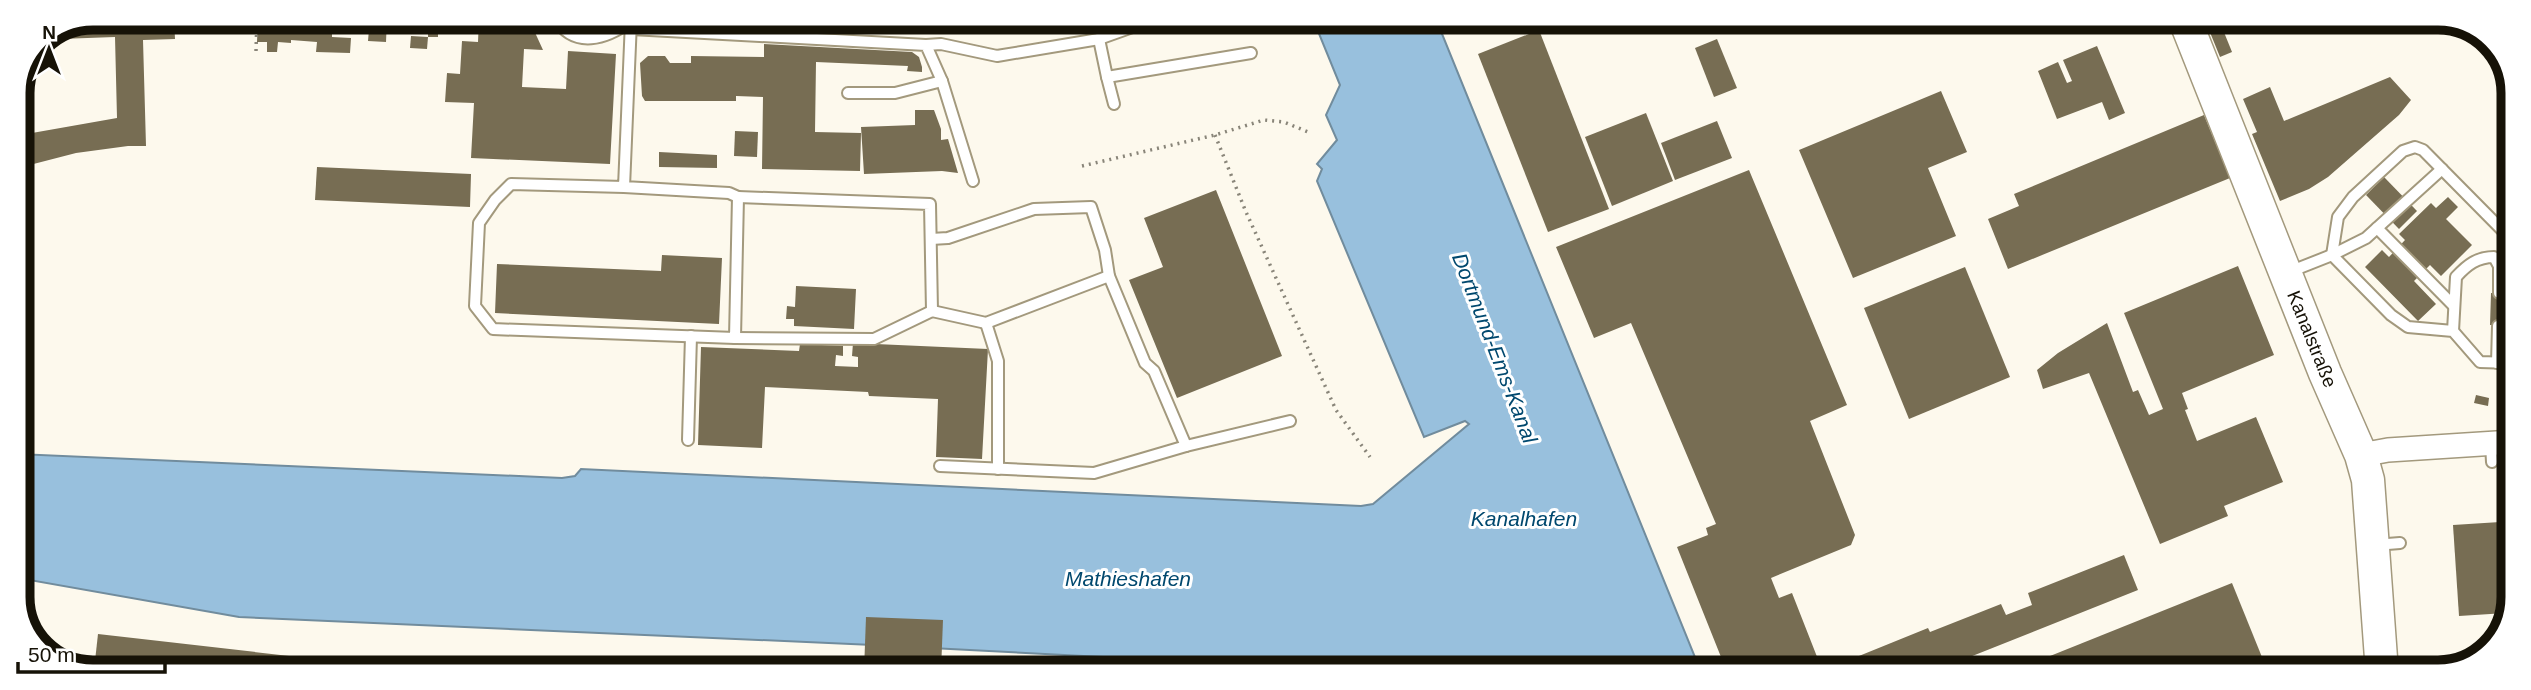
<svg xmlns="http://www.w3.org/2000/svg" width="2531" height="690" font-family="Helvetica,sans-serif">
<style>
.water{fill:#98c0dd;stroke:#718c9d;stroke-width:2}
.building{fill:#776d53}
.lines{fill:none;stroke-linecap:round;stroke-linejoin:round}
.lane-casing{stroke:#a3997d;stroke-width:14}
.street-casing{stroke:#a3997d;stroke-width:26}
.secondary-casing{stroke:#a3997d;stroke-width:35}
.path{stroke:#898579;stroke-width:3.5;stroke-dasharray:2 5;stroke-linecap:butt}
.lane{stroke:#fff;stroke-width:10}
.street{stroke:#fff;stroke-width:23}
.secondary{stroke:#fff;stroke-width:32}
.labels{text-anchor:middle;dominant-baseline:central;stroke-width:6;stroke-linejoin:round;paint-order:stroke}
.street-label{font-size:19px;fill:#161207;stroke:#fff}
.water-label{font-size:21px;font-style:italic;fill:#00486e;stroke:#fff}
.rim{fill:none;stroke:#161207;stroke-width:9}
</style>
<rect width="100%" height="100%" fill="#fdf9ed"/>
<!-- water -->
<polygon class="water" points="1313,19 1436,19 1701,672 1372,671 873,645 239,617 18,578 18,454 562,478 575,476 581,469 1361,506 1373,504 1469,424 1465,421 1424,437 1317,181 1322,169 1317,164 1337,140 1326,115 1340,85"/>
<!-- building -->
<g class="building">
<polygon points="93,18 174,18 175,39 143,40 146,146 128,146 76,153 18,168 18,92 36,48 32,133 117,118 115,37 60,39 59,31"/>
<polygon points="258,18 292,19 292,32 332,34 332,37 351,38 350,53 316,52 317,42 291,40 291,43 278,42 277,52 267,52 267,42 257,42"/>
<polygon points="353,18 387,18 386,42 368,41 369,29 352,28"/>
<polygon points="479,18 524,18 524,25 532,26 543,50 524,49 522,87 566,89 568,51 616,54 610,164 471,158 474,103 445,102 447,73 460,74 462,41 478,42"/>
<polygon points="2205,20 2219,20 2232,52 2220,57"/>
<rect x="428" y="29" width="10" height="8"/>
<polygon points="1539,30 1609,209 1548,232 1478,54"/>
<polygon points="411,36 428,37 427,49 410,48"/>
<polygon points="1717,39 1737,88 1714,97 1695,48"/>
<polygon points="764,44 912,52 919,57 922,67 922,72 907,71 908,66 816,62 815,132 861,133 860,171 762,169 763,97 736,96 736,101 645,101 642,96 640,63 648,56 665,56 670,63 691,63 691,56 764,57"/>
<polygon points="2097,46 2125,113 2109,120 2102,102 2057,119 2038,71 2058,62 2067,83 2072,81 2063,60"/>
<polygon points="2390,77 2411,100 2399,115 2328,177 2309,189 2280,201 2252,134 2257,132 2243,99 2270,87 2284,121"/>
<polygon points="1941,91 1967,152 1928,168 1956,236 1853,278 1799,150"/>
<polygon points="915,110 934,110 941,129 941,140 948,139 958,173 942,171 864,174 861,127 915,125"/>
<polygon points="1646,113 1673,181 1612,206 1585,137"/>
<polygon points="2204,115 2230,178 2008,269 1988,219 2019,206 2014,194"/>
<polygon points="1717,121 1732,158 1675,180 1661,143"/>
<polygon points="735,131 758,132 757,157 734,156"/>
<polygon points="659,152 717,155 717,168 659,167"/>
<polygon points="317,167 471,174 470,207 315,200"/>
<polygon points="1749,170 1847,405 1810,421 1855,535 1851,545 1771,578 1779,598 1792,593 1823,672 1727,672 1677,547 1708,535 1706,528 1716,524 1631,323 1594,338 1556,247"/>
<polygon points="2384,177 2417,211 2399,229 2366,195"/>
<polygon points="1216,190 1282,356 1177,398 1129,280 1163,267 1144,218"/>
<polygon points="2448,197 2458,207 2446,219 2472,245 2441,276 2430,265 2414,281 2436,304 2418,321 2365,267 2382,250 2389,257 2405,240 2399,234 2431,203 2436,208"/>
<polygon points="662,255 722,258 719,324 495,313 497,264 661,271"/>
<polygon points="2238,266 2274,355 2182,393 2188,409 2185,410 2197,441 2256,417 2283,482 2224,506 2228,516 2160,544 2089,373 2043,389 2037,370 2058,353 2107,323 2133,392 2138,390 2149,415 2163,409 2124,313"/>
<polygon points="1965,267 2010,377 1909,419 1864,308"/>
<polygon points="796,286 856,289 854,329 794,326 794,319 786,319 787,306 795,307"/>
<polygon points="2491,293 2512,294 2512,326 2490,325"/>
<polygon points="853,343 988,349 982,459 936,457 938,399 869,396 868,392 765,387 762,448 698,445 701,347 799,351 800,344 843,346 843,356 836,355 835,366 858,367 858,357 852,356"/>
<polygon points="2476,395 2489,398 2488,406 2474,403"/>
<polygon points="2500,522 2506,613 2459,616 2453,525"/>
<polygon points="2124,555 2138,590 1932,672 1853,672 1854,658 1928,628 1930,632 2001,604 2006,615 2032,605 2028,593"/>
<polygon points="2232,583 2268,672 2010,672"/>
<polygon points="866,617 943,620 941,671 864,671"/>
<polygon points="98,634 377,666 377,670 94,670"/>
<polygon points="507,659 531,660 531,667 572,669 572,671 506,670"/>
</g>
<g class="lines">
<!-- lane casing -->
<g class="lane-casing">
<g id="lane">
<path d="M555,18C574,50 607,39 631,21V18"/>
<polyline points="631,29 926,45 942,81 973,181"/>
<polyline points="1099,39 1107,77 1251,53"/>
<polyline points="926,45 941,44 997,56 1099,39 1155,19"/>
<polyline points="1107,77 1114,104"/>
<polyline points="848,93 895,93 942,81"/>
<polyline points="624,187 729,193 738,197 735,338 493,329 475,306 479,223 495,200 511,184 624,187 631,21"/>
<polyline points="2377,228 2454,306"/>
<polyline points="931,239 948,238 1034,209 1091,207 1105,250 1109,276 1145,363 1154,371 1186,446 1094,473 940,466"/>
<polyline points="2332,255 2338,217 2353,197 2403,151 2415,147 2423,150 2513,241"/>
<polyline points="2332,255 2366,238 2442,169"/>
<polyline points="2289,272 2332,255 2391,315 2408,327 2453,331 2480,362 2512,363"/>
<polyline points="932,311 986,323 1109,276"/>
<polyline points="986,323 998,361 998,469"/>
<path d="M2453,331L2456,277C2467,265 2477,257 2494,257L2499,266V293"/>
<polyline points="735,338 874,339 932,311 930,204 738,197"/>
<polyline points="2497,363 2498,326"/>
<polyline points="688,440 691,336"/>
<polyline points="2491,444 2492,462"/>
<polyline points="1186,446 1290,421"/>
<polyline points="2375,545 2400,543"/>
</g>
</g>
<!-- street casing -->
<g class="street-casing">
<polyline id="street" points="2361,455 2388,450 2512,442"/>
</g>
<!-- secondary casing -->
<g class="secondary-casing">
<polyline id="secondary" points="2185,20 2325,373 2361,455 2368,480 2382,672"/>
</g>
<!-- path -->
<g class="path">
<polyline points="938,20 939,32"/>
<polyline points="256,51 257,18"/>
<polyline points="1215,135 1246,212 1336,410 1370,457"/>
<polyline points="1082,166 1215,135 1264,120 1284,122 1308,132"/>
</g>
<!-- lane -->
<use href="#lane" class="lane"/>
<!-- street -->
<use href="#street" class="street"/>
<!-- secondary -->
<use href="#secondary" class="secondary"/>
</g>
<g class="labels">
<!-- street labels -->
<g class="street-label">
<text transform="translate(2312 339) rotate(68)">Kanalstraße</text>
</g>
<!-- water labels -->
<g class="water-label">
<text transform="translate(1495 348) rotate(69)">Dortmund-Ems-Kanal</text>
<text x="1524" y="518">Kanalhafen</text>
<text x="1128" y="578">Mathieshafen</text>
</g>
</g>
<!-- crop -->
<path d="M0 0H2531V690H0ZM93 30H2438A63 63 0 0 1 2501 93V597A63 63 0 0 1 2438 660H93A63 63 0 0 1 30 597V93A63 63 0 0 1 93 30Z" fill="#fff" fill-rule="evenodd"/>
<path class="rim" d="M93 30H2438A63 63 0 0 1 2501 93V597A63 63 0 0 1 2438 660H93A63 63 0 0 1 30 597V93A63 63 0 0 1 93 30Z"/>
<!-- north arrow -->
<g transform="translate(49 49)" stroke="#ffffff" stroke-width="5" paint-order="stroke">
<path d="M0-5L12 26L0 18L-12 26Z" fill="#161207"/>
<text y="-10" font-size="19" font-weight="bold" text-anchor="middle" fill="#161207">N</text>
</g>
<!-- scale -->
<path d="M18 662v10h147v-10" fill="none" stroke="#161207" stroke-width="3.5"/>
<text x="28" y="662" font-size="21" fill="#161207" stroke="#ffffff" stroke-width="5" paint-order="stroke">50 m</text>
</svg>
